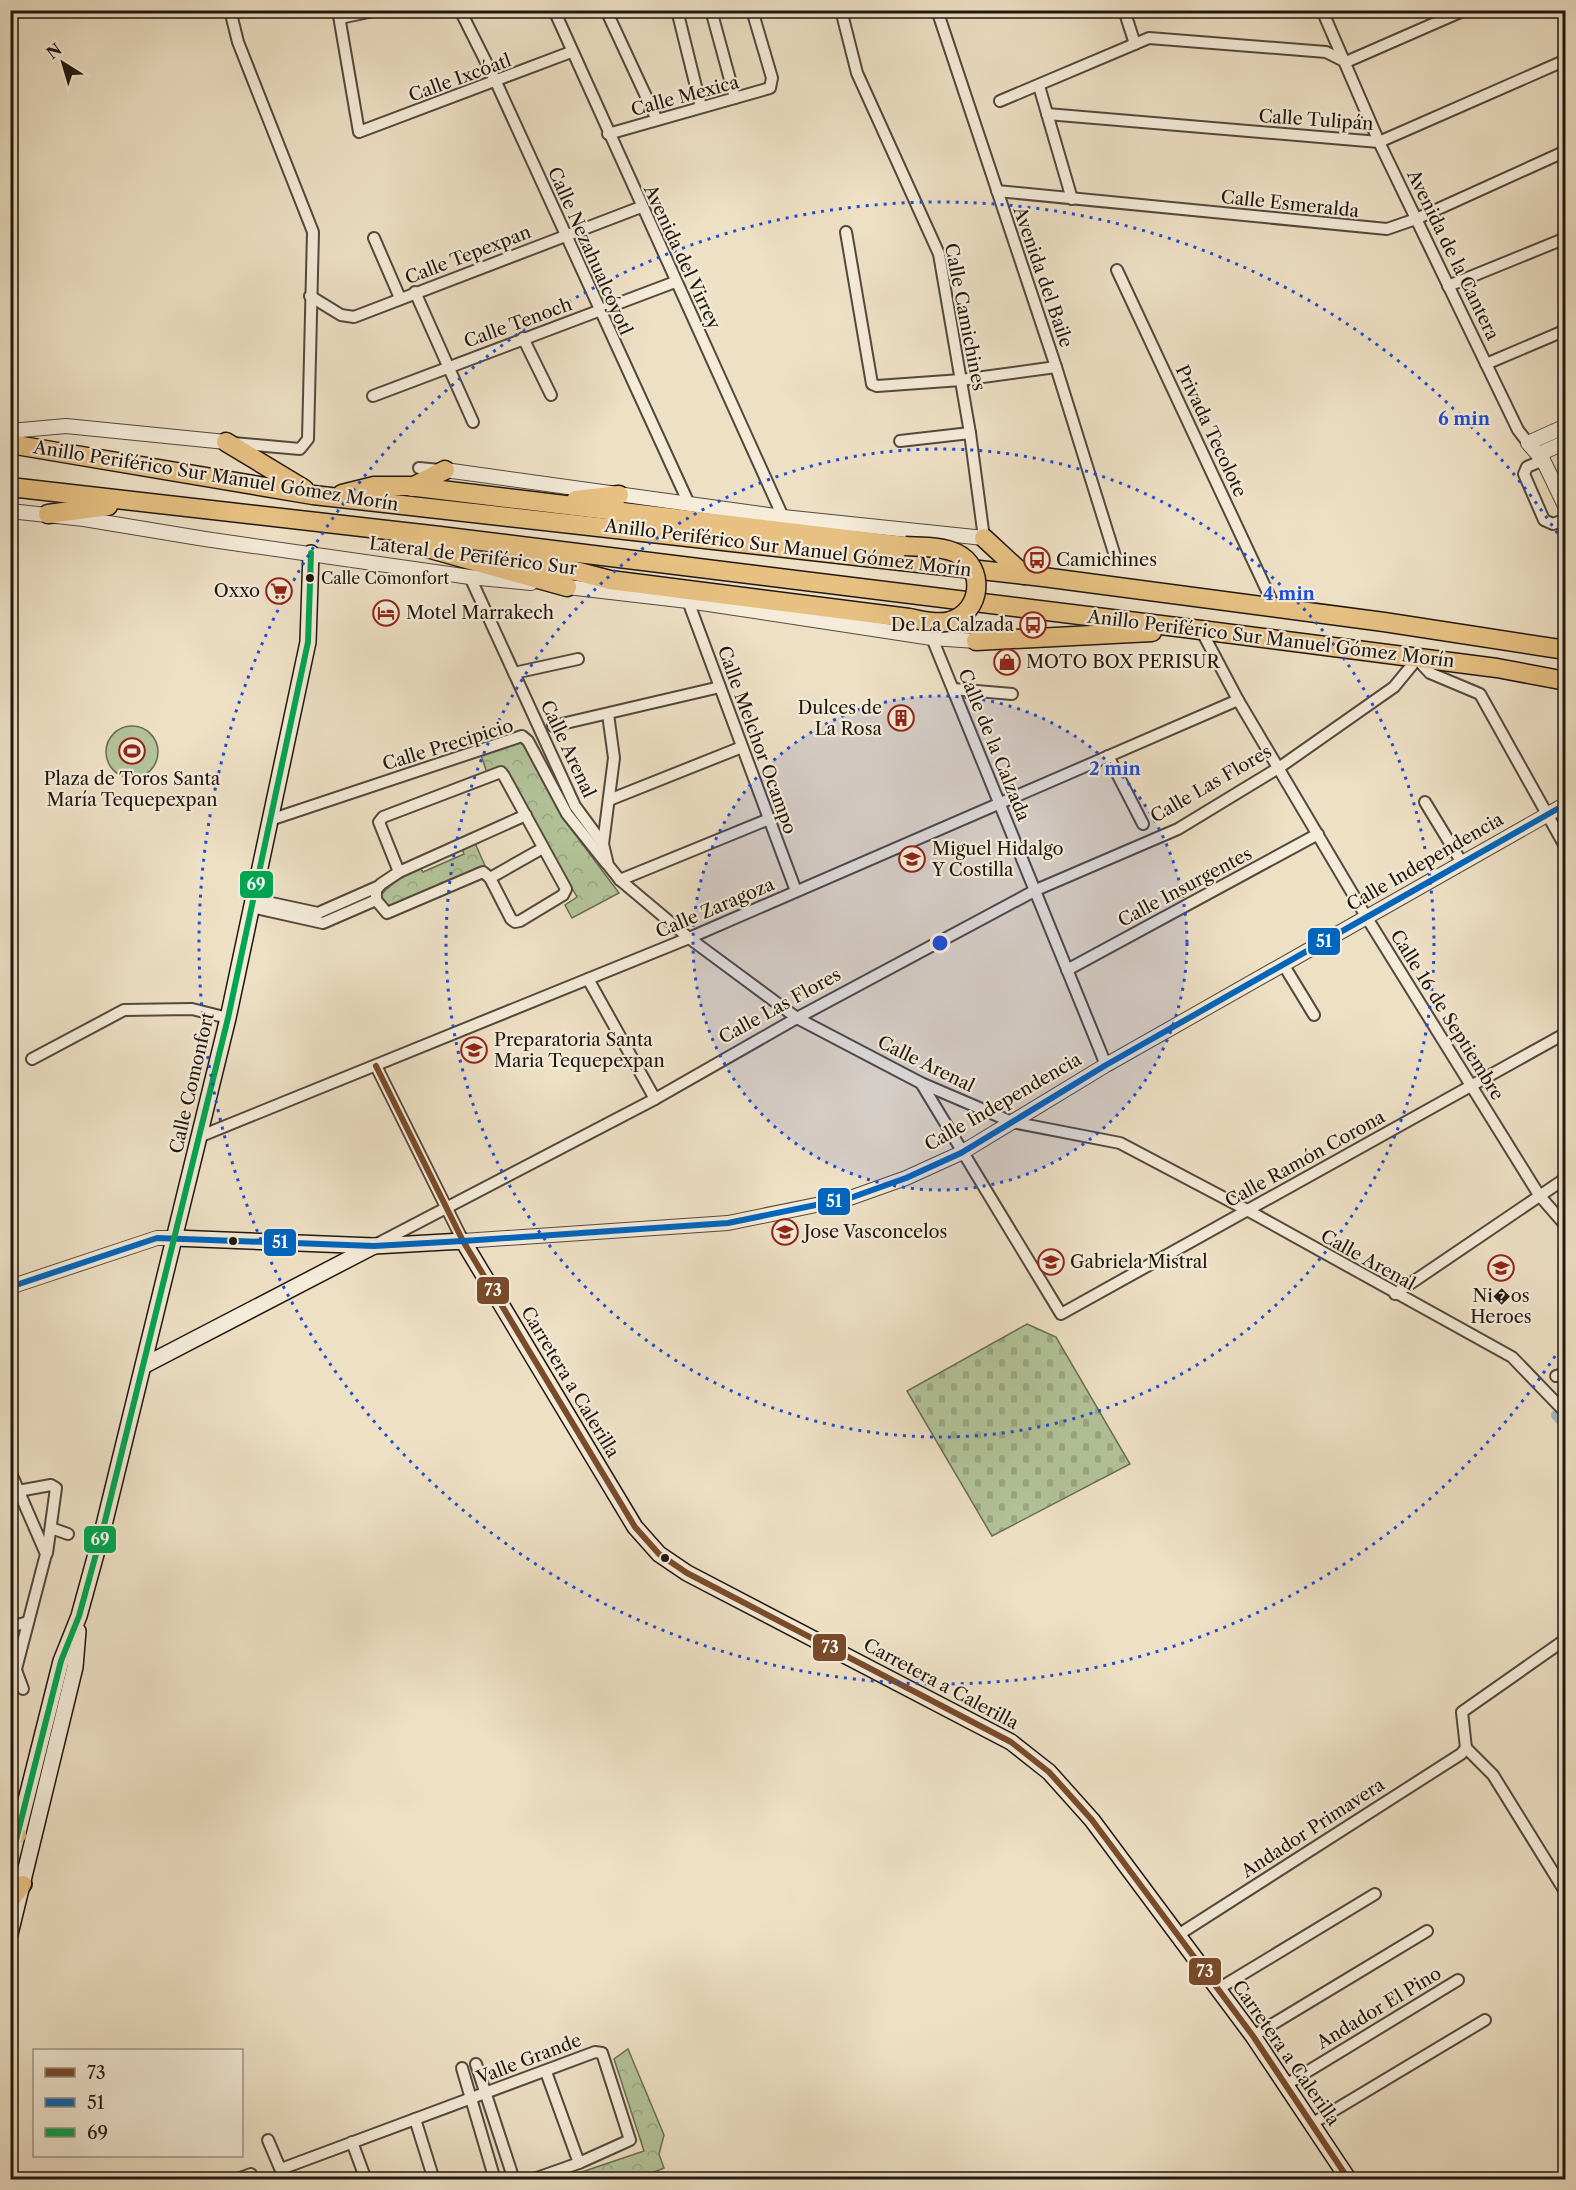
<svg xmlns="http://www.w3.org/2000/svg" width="1576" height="2190" font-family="'Libre Caslon Text',serif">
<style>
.grass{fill:#b3c399;stroke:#696c54;stroke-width:1.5}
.forest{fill:url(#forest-crowns);stroke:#696c54;stroke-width:1.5}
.cemetery{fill:url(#cemetery-stones);stroke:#696c54;stroke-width:1.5}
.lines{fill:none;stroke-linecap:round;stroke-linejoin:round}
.canal{stroke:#9fbac0;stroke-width:10}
.minor-casing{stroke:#53483c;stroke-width:14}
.tertiary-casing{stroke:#53483c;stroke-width:16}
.secondary-casing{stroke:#1f160e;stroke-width:18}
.primary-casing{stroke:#1f160e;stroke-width:20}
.trunk-casing{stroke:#1f160e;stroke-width:21}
.minor{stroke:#f4ebd9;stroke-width:10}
.tertiary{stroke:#f4ebd9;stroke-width:14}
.secondary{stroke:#f4ebd9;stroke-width:15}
.primary{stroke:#e7c082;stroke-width:16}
.trunk{stroke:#e7c082;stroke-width:18}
.trunk-bridge-casing{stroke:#1f160e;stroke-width:21;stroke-linecap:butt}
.trunk-bridge{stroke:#e7c082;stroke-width:18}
.bus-1-casing{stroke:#f4ebd9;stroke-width:10}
.bus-2-casing{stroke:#f4ebd9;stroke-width:10}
.bus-3-casing{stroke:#f4ebd9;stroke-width:10}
.bus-1{stroke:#7a4b2a;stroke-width:6}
.bus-2{stroke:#0065bd;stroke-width:6}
.bus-3{stroke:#00a651;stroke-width:6}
.ring{fill:none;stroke:#1d4ed8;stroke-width:3;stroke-dasharray:3 6}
.bus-dot{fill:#1f160e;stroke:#f4ebd9;stroke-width:2}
.labels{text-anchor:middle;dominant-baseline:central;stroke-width:4.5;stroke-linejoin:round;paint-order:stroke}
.bus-label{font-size:16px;fill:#1f160e;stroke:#f4ebd9;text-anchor:start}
.street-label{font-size:18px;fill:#1f160e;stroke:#f4ebd9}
.poi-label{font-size:18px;fill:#1f160e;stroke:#f4ebd9;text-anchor:start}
.centre{fill:#1d4ed8;stroke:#f4ebd9;stroke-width:3}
.ring-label{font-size:18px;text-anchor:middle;font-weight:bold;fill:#1d4ed8;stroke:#f4ebd9;stroke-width:4.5;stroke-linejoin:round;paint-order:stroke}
.line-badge{stroke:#f4ebd9;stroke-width:2}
.badge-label{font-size:16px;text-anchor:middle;font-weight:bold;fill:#fff}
</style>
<defs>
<pattern id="forest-crowns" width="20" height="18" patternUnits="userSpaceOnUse" patternTransform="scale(1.5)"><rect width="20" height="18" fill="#b3c399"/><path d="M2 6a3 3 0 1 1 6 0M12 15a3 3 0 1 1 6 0" fill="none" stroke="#9aa783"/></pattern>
<pattern id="cemetery-stones" width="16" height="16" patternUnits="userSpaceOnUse" patternTransform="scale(1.5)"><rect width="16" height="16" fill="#b3c399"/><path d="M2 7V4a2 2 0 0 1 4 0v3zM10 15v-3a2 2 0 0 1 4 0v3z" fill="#9aa783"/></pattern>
</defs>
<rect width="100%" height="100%" fill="#eee0c5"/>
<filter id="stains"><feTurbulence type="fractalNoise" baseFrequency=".00333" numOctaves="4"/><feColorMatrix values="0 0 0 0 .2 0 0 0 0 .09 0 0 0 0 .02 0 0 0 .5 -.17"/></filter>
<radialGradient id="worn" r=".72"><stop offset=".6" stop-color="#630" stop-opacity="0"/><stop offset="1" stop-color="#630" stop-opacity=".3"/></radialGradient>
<!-- grass -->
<circle class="grass" cx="132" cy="752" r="26"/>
<!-- forest -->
<g class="forest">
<polygon points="520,742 525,745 566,822 619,893 572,918 565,905 577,897 504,767 487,773 481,755"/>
<path d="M475,843L486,868L392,909L386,908L380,897C386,887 409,872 420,868L423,872L464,854L462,849Z"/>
<polygon points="628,2049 664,2135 659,2154 664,2168 637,2179 561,2179 644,2151 614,2059"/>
</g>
<!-- cemetery -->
<polygon class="cemetery" points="1027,1324 1056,1337 1130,1464 992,1536 907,1391"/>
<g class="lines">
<!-- canal -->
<polyline class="canal" points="1556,1415 1566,1427"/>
<!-- minor casing -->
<g class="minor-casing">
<g id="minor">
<polyline points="230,10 238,42 313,232 308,439 300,449 233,443"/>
<polyline points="338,10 359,132 571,52"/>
<polyline points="460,10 496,82 690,506"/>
<polyline points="554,10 783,517"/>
<polyline points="606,10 657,120"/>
<polyline points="677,10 701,107"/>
<polyline points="711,10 735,98"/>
<polyline points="841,10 857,73 939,254 970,433 984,538"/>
<polyline points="937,10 1056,367 1115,556"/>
<polyline points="1124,10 1135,44"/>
<polyline points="1322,10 1379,142 1518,430 1528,443"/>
<polyline points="340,18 378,10"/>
<polyline points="1039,86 1072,199"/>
<polyline points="1000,101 1149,38 1326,52 1346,62 1465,10"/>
<polyline points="1047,114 1379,142 1566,60"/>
<polyline points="608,134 770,88 772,78 752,10"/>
<polyline points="997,191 1387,229 1416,219 1566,151"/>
<polyline points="846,232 872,384 877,386 961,380 1056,367"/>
<polyline points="374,238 400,298"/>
<polyline points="1117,270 1275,608"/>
<polyline points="1448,286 1566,238"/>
<polyline points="415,292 473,422"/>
<polyline points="310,296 341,315 354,317 641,207"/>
<polyline points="523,338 551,395"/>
<polyline points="1486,364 1566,330"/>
<polyline points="373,396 675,282"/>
<polyline points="900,441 970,433"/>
<polyline points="1543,460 1527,467 1524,474 1544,520 1553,524 1566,519"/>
<polyline points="419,468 440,470"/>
<polyline points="470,577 575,806 603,844 608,865 620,880 689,938 797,1018 921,1083 1012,1122 1120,1143 1247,1210 1512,1357 1566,1413"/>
<polyline points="688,601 796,891"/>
<polyline points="1201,630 1238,700 1367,918 1539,1195 1566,1226"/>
<polyline points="932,638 1106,1065"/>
<polyline points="514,673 578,659"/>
<polyline points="953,689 1012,694"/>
<polyline points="553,726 720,687"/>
<polyline points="1108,756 1143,824"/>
<polyline points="609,800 742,747"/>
<polyline points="1425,802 1462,863"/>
<polyline points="270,820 522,736 528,741 567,814 606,863"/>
<polyline points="603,844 614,758 608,714"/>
<polyline points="399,872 381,884 376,890 376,900 387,913 483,872 490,878 511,919 515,922 520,921 563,895 566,889 504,776 501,772 383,817 379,822 399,872 526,815"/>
<polyline points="490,878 543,848"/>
<polyline points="620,880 769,819"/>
<polyline points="253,899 318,913 377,887"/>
<polyline points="251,907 323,923 376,900"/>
<polyline points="1283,964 1314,1015"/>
<polyline points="1067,970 1318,834"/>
<polyline points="588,979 655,1099"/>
<polyline points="32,1059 124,1010 192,1009 228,1018"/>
<polyline points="376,1066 463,1241"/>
<polyline points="921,1083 1061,1314 1566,1033"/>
<polyline points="201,1136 689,938 1238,700"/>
<polyline points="377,1244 655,1099 797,1018 1036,890 1178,829 1280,767 1394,687 1417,659 1430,673 1480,694 1566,848"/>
<polyline points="1395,1294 1566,1178"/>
<polyline points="1556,1376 1566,1373"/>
<polyline points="10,1471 46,1554 16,1669"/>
<polyline points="18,1491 51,1485 56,1488 47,1553"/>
<polyline points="51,1528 68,1534"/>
<polyline points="10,1627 28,1622"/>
<polyline points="10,1654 23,1689"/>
<polyline points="1466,1748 1493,1775 1566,1893"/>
<polyline points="1466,1748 1462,1712 1566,1639"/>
<polyline points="1178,1935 1461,1754 1466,1748"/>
<polyline points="1218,1989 1375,1894"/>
<polyline points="1253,2036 1427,1931"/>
<polyline points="476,2064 514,2180"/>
<polyline points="462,2068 495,2180"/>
<polyline points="546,2072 579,2163"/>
<polyline points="1287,2084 1458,1980"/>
<polyline points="415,2119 434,2180"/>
<polyline points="1313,2123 1485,2020"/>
<polyline points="268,2140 285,2180"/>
<polyline points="352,2142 366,2180"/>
<polyline points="281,2169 595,2052 602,2053 630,2140 579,2163 531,2180"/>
<polyline points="235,2180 251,2174"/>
</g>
</g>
<!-- tertiary casing -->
<g class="tertiary-casing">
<g id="tertiary">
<polyline points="1566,426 1528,443 1543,460 1566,508"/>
<polyline points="10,431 66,426 226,442"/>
<polyline points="1539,454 1566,442"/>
<polyline points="445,470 783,517 984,538"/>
<polyline points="10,511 84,519 205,539 470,577 531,583"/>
<polyline points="559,586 688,601 932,638 976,641"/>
<polyline points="463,1241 728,1223 850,1198 906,1178 961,1153 1106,1065 1566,804"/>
<polyline points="10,1287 157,1238 174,1238"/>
</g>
</g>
<!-- secondary casing -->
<g class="secondary-casing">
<g id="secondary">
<polyline points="174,1238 374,1246 463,1241 635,1527 659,1554 687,1573 1011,1742 1049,1772 1092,1820 1253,2036 1349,2180"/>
<polyline points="145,1365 374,1246"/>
<polyline points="10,1864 61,1661 79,1616 104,1525 228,1018 308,642 311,553"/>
<polyline points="10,1934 75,1667 78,1631"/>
</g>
</g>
<!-- primary casing -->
<g class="primary-casing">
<g id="primary">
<polyline points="10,1841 18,1835"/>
<polyline points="10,1902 23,1884"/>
</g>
</g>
<!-- trunk casing -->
<g class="trunk-casing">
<g id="trunk">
<polyline points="226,442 304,489"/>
<polyline points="10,444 313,495 1043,577 1384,622 1566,650"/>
<polyline points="10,487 440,536 1201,630 1497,668 1566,681"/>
<polyline points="412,487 445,470"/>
<polyline points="342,494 374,486 408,486 905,546"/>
<polyline points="576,500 619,495"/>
<polyline points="48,514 108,506"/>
<polyline points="984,538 1024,575"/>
<polyline points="402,541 567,587"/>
<polyline points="514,555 610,580 909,618"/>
<polyline points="976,641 1152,632"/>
</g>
</g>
<!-- minor -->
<use href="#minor" class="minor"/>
<!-- tertiary -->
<use href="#tertiary" class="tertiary"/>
<!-- secondary -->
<use href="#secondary" class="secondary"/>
<!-- primary -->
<use href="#primary" class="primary"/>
<!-- trunk -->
<use href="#trunk" class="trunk"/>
<!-- trunk-bridge casing -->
<g class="trunk-bridge-casing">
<path id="trunk-bridge" d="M905,546C921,547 942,546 956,553C986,567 982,612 950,621C938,625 921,620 909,618"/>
</g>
<!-- trunk-bridge -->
<use href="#trunk-bridge" class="trunk-bridge"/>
<!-- bus-1 casing -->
<g class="bus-1-casing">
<polyline id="bus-1" points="376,1066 463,1241 635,1527 659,1554 687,1573 1011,1742 1049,1772 1092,1820 1253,2036 1349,2180"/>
</g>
<!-- bus-2 casing -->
<g class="bus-2-casing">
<polyline id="bus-2" points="10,1287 157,1238 374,1246 463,1241 728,1223 850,1198 906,1178 961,1153 1106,1065 1566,804"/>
</g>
<!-- bus-3 casing -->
<g class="bus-3-casing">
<polyline id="bus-3" points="10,1864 61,1661 79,1616 104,1525 228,1018 308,642 311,553"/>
</g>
<!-- bus-1 -->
<use href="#bus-1" class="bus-1"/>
<!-- bus-2 -->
<use href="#bus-2" class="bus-2"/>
<!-- bus-3 -->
<use href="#bus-3" class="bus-3"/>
</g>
<!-- distance rings -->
<circle cx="940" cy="943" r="247" fill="#1d4ed8" fill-opacity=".12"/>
<g class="ring">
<circle cx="940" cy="943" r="247"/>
<circle cx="940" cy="943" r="494"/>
<path d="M1565 1341A741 741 0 1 1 1565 545"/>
</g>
<!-- icons -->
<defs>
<g id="bus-ring" transform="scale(1.35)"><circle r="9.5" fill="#f4ebd9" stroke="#8f2418" stroke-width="1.5"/><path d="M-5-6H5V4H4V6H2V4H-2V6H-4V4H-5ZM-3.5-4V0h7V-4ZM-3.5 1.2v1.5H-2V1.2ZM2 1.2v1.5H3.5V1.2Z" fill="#8f2418"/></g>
<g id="supermarket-ring" transform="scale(1.35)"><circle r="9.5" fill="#f4ebd9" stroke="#8f2418" stroke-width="1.5"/><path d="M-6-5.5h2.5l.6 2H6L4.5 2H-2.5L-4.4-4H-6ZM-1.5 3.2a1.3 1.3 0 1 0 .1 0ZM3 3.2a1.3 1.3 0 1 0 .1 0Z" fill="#8f2418"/></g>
<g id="hotel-ring" transform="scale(1.35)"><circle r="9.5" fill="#f4ebd9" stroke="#8f2418" stroke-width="1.5"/><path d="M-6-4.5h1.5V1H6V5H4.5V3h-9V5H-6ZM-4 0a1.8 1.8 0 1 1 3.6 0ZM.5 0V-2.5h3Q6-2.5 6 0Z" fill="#8f2418"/></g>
<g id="shop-ring" transform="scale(1.35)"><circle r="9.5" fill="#f4ebd9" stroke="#8f2418" stroke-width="1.5"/><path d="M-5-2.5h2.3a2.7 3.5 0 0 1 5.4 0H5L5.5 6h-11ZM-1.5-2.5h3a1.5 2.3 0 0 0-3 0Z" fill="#8f2418"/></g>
<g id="building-ring" transform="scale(1.35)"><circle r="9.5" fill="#f4ebd9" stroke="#8f2418" stroke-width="1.5"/><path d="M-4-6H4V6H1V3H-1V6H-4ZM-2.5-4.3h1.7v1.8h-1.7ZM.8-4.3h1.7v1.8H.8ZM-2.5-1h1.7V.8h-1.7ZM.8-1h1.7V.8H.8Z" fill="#8f2418"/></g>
<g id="stadium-ring" transform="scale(1.35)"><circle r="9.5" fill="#f4ebd9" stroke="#8f2418" stroke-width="1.5"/><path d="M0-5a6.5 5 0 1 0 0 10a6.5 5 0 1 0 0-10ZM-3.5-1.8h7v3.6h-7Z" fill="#8f2418"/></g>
<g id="school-ring" transform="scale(1.35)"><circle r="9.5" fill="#f4ebd9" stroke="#8f2418" stroke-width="1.5"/><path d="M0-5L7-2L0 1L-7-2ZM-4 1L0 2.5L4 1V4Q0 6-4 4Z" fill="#8f2418"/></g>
<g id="university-ring" transform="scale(1.35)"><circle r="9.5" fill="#f4ebd9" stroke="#8f2418" stroke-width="1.5"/><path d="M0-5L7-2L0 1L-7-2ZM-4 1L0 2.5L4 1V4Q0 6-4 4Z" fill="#8f2418"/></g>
</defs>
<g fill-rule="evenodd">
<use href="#bus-ring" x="1037" y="560"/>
<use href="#supermarket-ring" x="279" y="591"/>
<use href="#hotel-ring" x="386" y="613"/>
<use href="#bus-ring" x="1033" y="625"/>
<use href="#shop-ring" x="1007" y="662"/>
<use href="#building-ring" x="901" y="718"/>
<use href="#stadium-ring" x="132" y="751"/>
<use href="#school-ring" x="912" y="859"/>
<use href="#university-ring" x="474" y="1050"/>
<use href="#school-ring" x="785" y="1232"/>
<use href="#school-ring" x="1051" y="1262"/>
<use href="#school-ring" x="1501" y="1268"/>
</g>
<!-- markers -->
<g class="bus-dot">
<circle cx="310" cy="578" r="5"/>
<circle cx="233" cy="1241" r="5"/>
<circle cx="665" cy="1558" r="5"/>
</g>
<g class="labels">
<!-- bus labels -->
<g class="bus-label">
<text x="321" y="578">Calle Comonfort</text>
</g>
<!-- street labels -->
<g class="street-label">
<text transform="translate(460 78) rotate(-20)">Calle Ixcóatl</text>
<text transform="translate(685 96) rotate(-15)">Calle Mexica</text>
<text transform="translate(1316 120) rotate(4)">Calle Tulipán</text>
<text transform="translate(1290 204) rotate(6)">Calle Esmeralda</text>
<text transform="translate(590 251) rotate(66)">Calle Nezahualcóyotl</text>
<text transform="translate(468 255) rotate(-21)">Calle Tepexpan</text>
<text transform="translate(1453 255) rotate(64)">Avenida de la Cantera</text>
<text transform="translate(682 257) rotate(65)">Avenida del Virrey</text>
<text transform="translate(1043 277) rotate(71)">Avenida del Baile</text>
<text transform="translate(965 317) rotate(79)">Calle Camichines</text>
<text transform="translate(518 323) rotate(-20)">Calle Tenoch</text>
<text transform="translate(1211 431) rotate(65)">Privada Tecolote</text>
<text transform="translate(216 476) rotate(9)">Anillo Periférico Sur Manuel Gómez Morín</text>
<text transform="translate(788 548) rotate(7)">Anillo Periférico Sur Manuel Gómez Morín</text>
<text transform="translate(473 556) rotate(7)">Lateral de Periférico Sur</text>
<text transform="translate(1271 639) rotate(7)">Anillo Periférico Sur Manuel Gómez Morín</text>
<text transform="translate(757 740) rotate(70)">Calle Melchor Ocampo</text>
<text transform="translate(448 745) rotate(-17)">Calle Precipicio</text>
<text transform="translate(994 745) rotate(68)">Calle de la Calzada</text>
<text transform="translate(568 749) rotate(65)">Calle Arenal</text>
<text transform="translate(1211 784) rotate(-30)">Calle Las Flores</text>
<text transform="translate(1425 862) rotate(-30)">Calle Independencia</text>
<text transform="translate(1185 887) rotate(-28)">Calle Insurgentes</text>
<text transform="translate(715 908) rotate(-23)">Calle Zaragoza</text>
<text transform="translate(780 1006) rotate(-29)">Calle Las Flores</text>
<text transform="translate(1447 1015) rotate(58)">Calle 16 de Septiembre</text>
<text transform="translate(926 1064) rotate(26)">Calle Arenal</text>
<text transform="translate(192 1083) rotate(-77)">Calle Comonfort</text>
<text transform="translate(1003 1102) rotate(-30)">Calle Independencia</text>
<text transform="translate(1305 1159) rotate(-29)">Calle Ramón Corona</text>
<text transform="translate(1368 1260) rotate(29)">Calle Arenal</text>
<text transform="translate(570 1382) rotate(59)">Carretera a Calerilla</text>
<text transform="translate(941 1684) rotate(28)">Carretera a Calerilla</text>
<text transform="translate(1313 1828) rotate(-33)">Andador Primavera</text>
<text transform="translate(1379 2008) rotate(-31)">Andador El Pino</text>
<text transform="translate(1286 2053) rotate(55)">Carretera a Calerilla</text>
<text transform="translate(529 2059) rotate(-21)">Valle Grande</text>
</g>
<!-- poi labels -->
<g class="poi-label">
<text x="1056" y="560">Camichines</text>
<text x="260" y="591" text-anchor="end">Oxxo</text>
<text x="406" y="613">Motel Marrakech</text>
<text x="1014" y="625" text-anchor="end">De La Calzada</text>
<text x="1026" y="662">MOTO BOX PERISUR</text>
<text x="882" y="708" text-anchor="end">Dulces de<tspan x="882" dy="21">La Rosa</tspan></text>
<text x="132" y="779" text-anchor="middle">Plaza de Toros Santa<tspan x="132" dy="21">María Tequepexpan</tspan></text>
<text x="932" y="849">Miguel Hidalgo<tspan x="932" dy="21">Y Costilla</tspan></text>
<text x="494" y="1040">Preparatoria Santa<tspan x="494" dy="21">Maria Tequepexpan</tspan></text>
<text x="804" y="1232">Jose Vasconcelos</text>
<text x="1070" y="1262">Gabriela Mistral</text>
<text x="1501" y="1296" text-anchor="middle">Ni�os<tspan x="1501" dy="21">Heroes</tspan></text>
</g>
</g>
<circle cx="940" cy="943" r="9" class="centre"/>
<g class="ring-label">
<text x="1464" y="425">6 min</text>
<text x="1289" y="600">4 min</text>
<text x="1115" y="775">2 min</text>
</g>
<g class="line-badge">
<rect x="239" y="870" width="35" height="29" rx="6" fill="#00a651"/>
<rect x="1307" y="927" width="34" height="29" rx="6" fill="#0065bd"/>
<rect x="817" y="1187" width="34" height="29" rx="6" fill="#0065bd"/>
<rect x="263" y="1228" width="34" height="29" rx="6" fill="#0065bd"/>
<rect x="476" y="1276" width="34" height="29" rx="6" fill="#7a4b2a"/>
<rect x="83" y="1525" width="34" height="29" rx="6" fill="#00a651"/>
<rect x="812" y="1633" width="35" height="29" rx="6" fill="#7a4b2a"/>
<rect x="1188" y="1957" width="34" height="29" rx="6" fill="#7a4b2a"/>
</g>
<g class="badge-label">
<text x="256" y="890">69</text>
<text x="1324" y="947">51</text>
<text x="834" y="1207">51</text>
<text x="280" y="1248">51</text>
<text x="493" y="1296">73</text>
<text x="100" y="1545">69</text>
<text x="830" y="1653">73</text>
<text x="1205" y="1977">73</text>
</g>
<!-- margin -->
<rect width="1576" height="2190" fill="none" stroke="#eee0c5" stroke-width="36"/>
<rect x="12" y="12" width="1552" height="2166" fill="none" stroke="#1f160e" stroke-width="3"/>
<rect x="18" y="18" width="1540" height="2154" fill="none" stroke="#1f160e" stroke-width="1.5"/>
<!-- legend -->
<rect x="33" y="2049" width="210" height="108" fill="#f4ebd9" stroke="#9f9688" stroke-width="1.5"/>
<rect x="45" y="2068" width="30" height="9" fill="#7a4b2a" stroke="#9f9688" stroke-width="1.5"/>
<text x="87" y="2079" font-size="18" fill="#1f160e">73</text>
<rect x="45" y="2098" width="30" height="9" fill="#0065bd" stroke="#9f9688" stroke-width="1.5"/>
<text x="87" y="2109" font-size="18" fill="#1f160e">51</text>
<rect x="45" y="2128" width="30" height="9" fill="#00a651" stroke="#9f9688" stroke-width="1.5"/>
<text x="87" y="2139" font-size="18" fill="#1f160e">69</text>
<!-- north arrow -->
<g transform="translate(63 63) rotate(323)" stroke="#f4ebd9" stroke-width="4.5" paint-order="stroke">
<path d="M0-4.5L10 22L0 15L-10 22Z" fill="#1f160e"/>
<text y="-9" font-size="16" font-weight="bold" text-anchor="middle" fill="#1f160e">N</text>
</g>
<rect width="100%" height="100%" filter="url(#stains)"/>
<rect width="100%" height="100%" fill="url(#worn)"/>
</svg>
